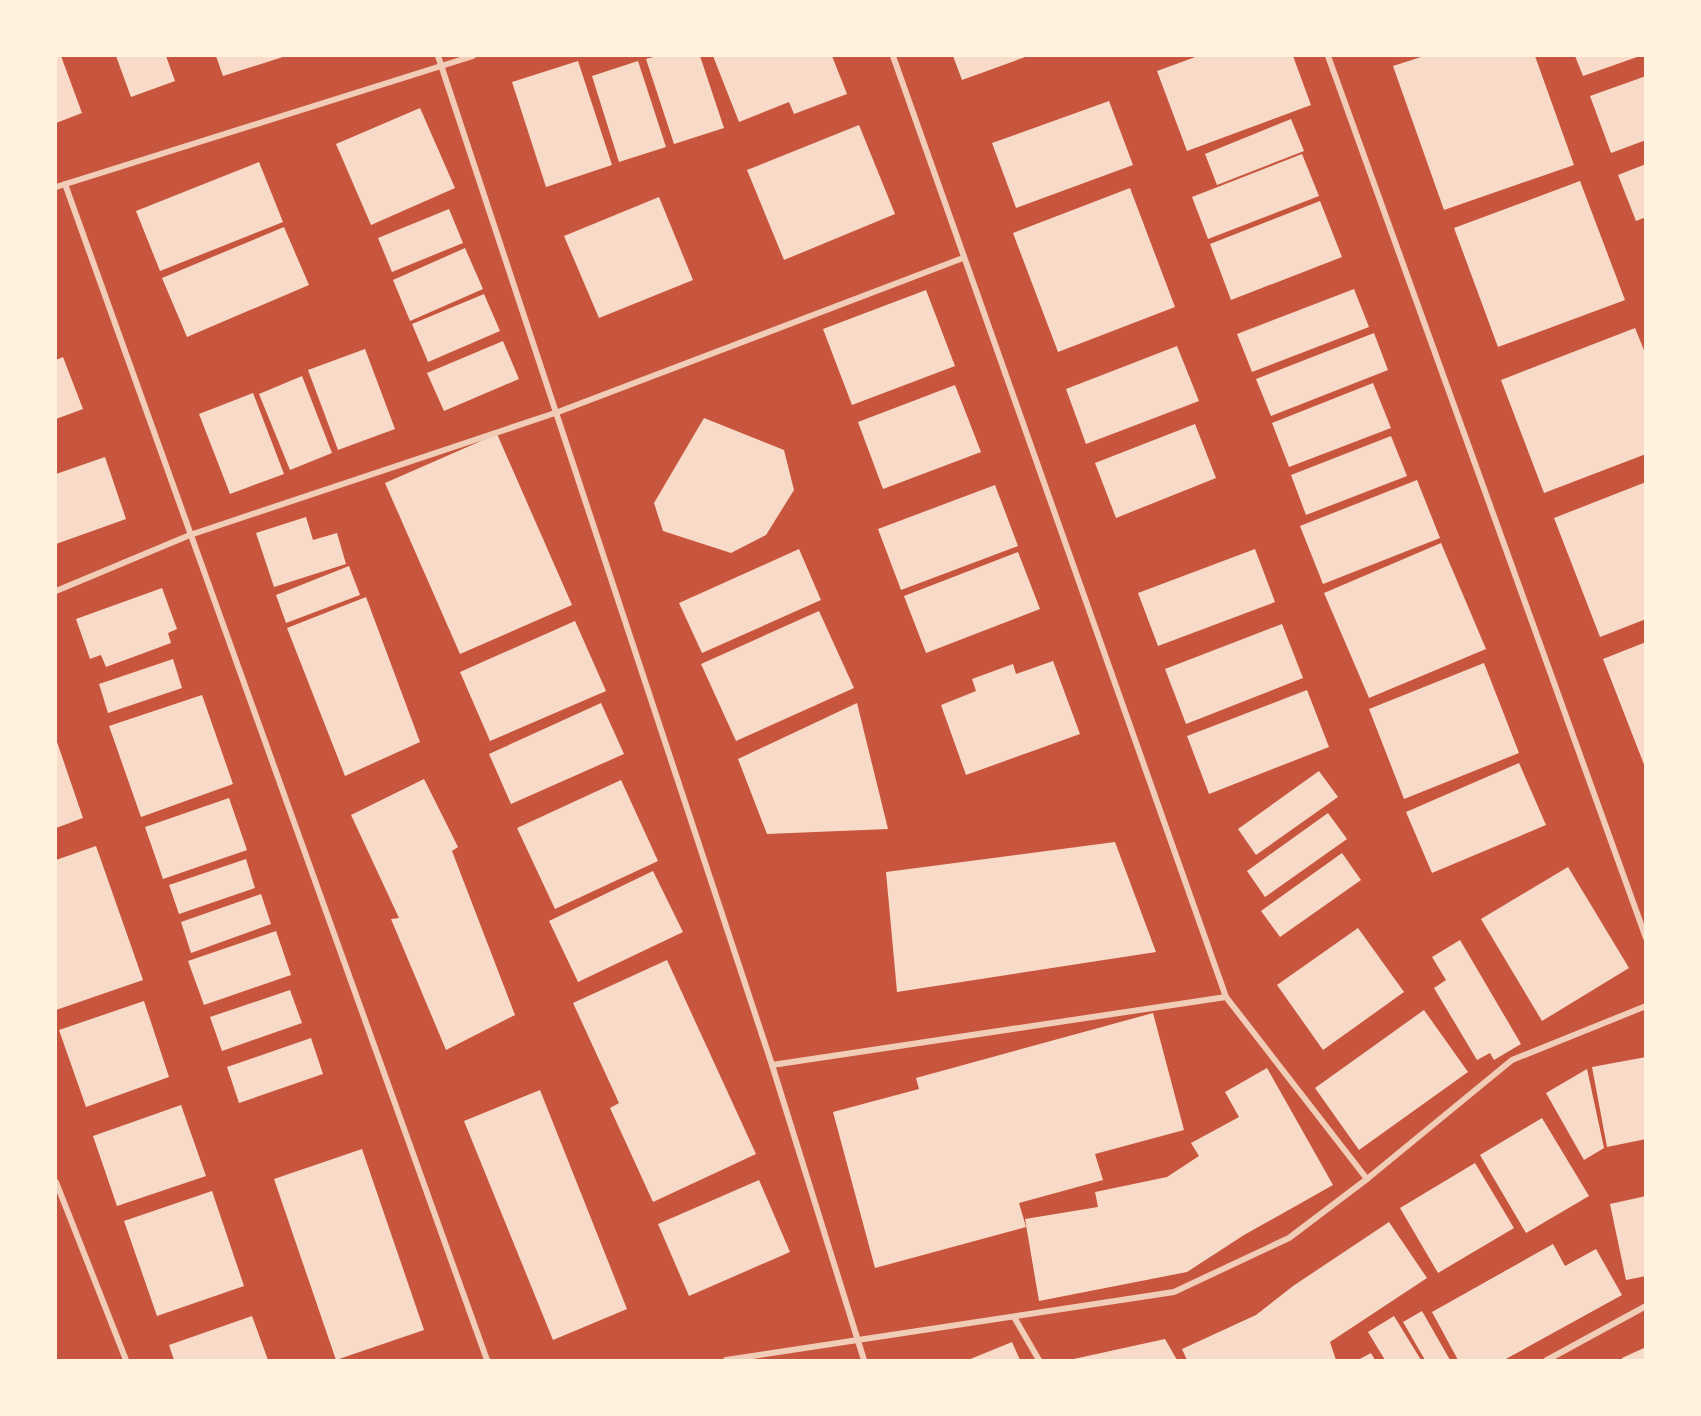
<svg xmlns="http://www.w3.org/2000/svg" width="1701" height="1416" font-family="Roboto,sans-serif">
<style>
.building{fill:#f7dbc8}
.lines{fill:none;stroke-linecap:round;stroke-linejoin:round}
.minor{stroke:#f1ccb7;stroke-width:6}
</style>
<rect width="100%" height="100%" fill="#c8553d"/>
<!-- building -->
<g class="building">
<polygon points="56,56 61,56 82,113 56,123"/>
<polygon points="116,56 166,56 175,81 131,97"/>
<polygon points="216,56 286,56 223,76"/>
<polygon points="657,56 700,56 724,128 674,144 646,59"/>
<polygon points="713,56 832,56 847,94 794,114 789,102 739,122"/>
<polygon points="953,56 1028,56 962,80"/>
<polygon points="1198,56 1293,56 1311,105 1187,151 1157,71"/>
<polygon points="1424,56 1535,56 1574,165 1444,210 1393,66"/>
<polygon points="1575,56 1640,56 1583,76"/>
<polygon points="578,61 612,165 546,187 512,82"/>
<polygon points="638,61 666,147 619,162 592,76"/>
<polygon points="1646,76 1646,140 1611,153 1590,96"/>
<polygon points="1109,101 1133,165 1016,208 992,143"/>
<polygon points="420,108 455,188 371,225 336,144"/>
<polygon points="1291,119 1304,151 1217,185 1205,154"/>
<polygon points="859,125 895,214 784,260 747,170"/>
<polygon points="1302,154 1319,196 1208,239 1192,197"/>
<polygon points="259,162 283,222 160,271 136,211"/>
<polygon points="1646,164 1646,217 1636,221 1618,175"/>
<polygon points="1580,181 1625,300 1498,347 1454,228"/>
<polygon points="1130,188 1175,307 1058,352 1013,233"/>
<polygon points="659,197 693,280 599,318 564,236"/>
<polygon points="1320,201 1342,257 1231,300 1210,244"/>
<polygon points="449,209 463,243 392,272 378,238"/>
<polygon points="284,227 309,285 187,337 162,278"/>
<polygon points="465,248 483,289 410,321 393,280"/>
<polygon points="1354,289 1369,327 1252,372 1237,334"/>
<polygon points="926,290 955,366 852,405 823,329"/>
<polygon points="484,294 500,331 428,362 412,324"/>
<polygon points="1635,328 1646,355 1646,454 1544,493 1501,380"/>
<polygon points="1374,333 1388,370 1271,416 1256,379"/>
<polygon points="503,341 519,379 444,411 427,373"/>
<polygon points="1177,346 1199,401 1086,444 1066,389"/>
<polygon points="365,349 395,429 338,450 308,370"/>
<polygon points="63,357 83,409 56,419 56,360"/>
<polygon points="302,376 332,453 290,470 259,394"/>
<polygon points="1373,383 1391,428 1289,467 1272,423"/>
<polygon points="955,385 981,452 883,489 858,422"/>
<polygon points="253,393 284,474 230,494 199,414"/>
<polygon points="704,418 784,450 794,490 766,535 731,553 663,531 654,503"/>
<polygon points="1195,424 1216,478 1116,518 1095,463"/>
<polygon points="497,434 572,605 460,654 385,483"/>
<polygon points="1391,436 1407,476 1306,515 1291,475"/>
<polygon points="105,457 126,519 56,544 56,474"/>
<polygon points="1417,480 1440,538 1323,584 1300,526"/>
<polygon points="1646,482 1646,619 1600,637 1554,518"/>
<polygon points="995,485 1018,546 901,590 878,529"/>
<polygon points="306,517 313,540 337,533 346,564 274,587 256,533"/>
<polygon points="1441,543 1486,649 1369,698 1324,593"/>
<polygon points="799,549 821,600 702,653 679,603"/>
<polygon points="1255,549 1275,602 1158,646 1138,593"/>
<polygon points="1018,552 1040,609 926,653 904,596"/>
<polygon points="349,566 360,595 286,623 276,595"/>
<polygon points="162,588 177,629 168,633 171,643 106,667 101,655 90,659 76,619"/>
<polygon points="366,597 420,742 345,776 287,628"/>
<polygon points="819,611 854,688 736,741 701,664"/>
<polygon points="575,621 606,691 490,741 460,672"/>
<polygon points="1282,624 1303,678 1186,724 1165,669"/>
<polygon points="1646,642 1646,767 1645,767 1603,659"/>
<polygon points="173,659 182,688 108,713 99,684"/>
<polygon points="1053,661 1080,734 966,775 941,705 976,691 972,679 1013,664 1016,674"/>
<polygon points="1484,663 1519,753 1404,799 1369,709"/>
<polygon points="1307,690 1329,747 1209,794 1187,736"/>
<polygon points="202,695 233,784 141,817 109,726"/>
<polygon points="601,703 624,754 511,804 489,754"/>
<polygon points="857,703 888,829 767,834 738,759"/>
<polygon points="56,739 83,818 56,828"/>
<polygon points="1519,763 1546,825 1432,873 1406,812"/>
<polygon points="1319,771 1338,797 1256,855 1238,829"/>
<polygon points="424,779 458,847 452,851 515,1015 446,1050 391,919 399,918 351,815"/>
<polygon points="621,780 658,861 555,909 517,828"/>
<polygon points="229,798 247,850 163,879 145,827"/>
<polygon points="1328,813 1347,839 1265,897 1247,871"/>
<polygon points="1115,842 1156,952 897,992 886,872"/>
<polygon points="96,846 143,980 56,1010 56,860"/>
<polygon points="1342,853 1361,880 1280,937 1261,911"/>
<polygon points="246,859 255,888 179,914 169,885"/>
<polygon points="1568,867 1629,968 1542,1021 1481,919"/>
<polygon points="653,871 683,932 578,982 549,921"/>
<polygon points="261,894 271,924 191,953 181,922"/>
<polygon points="1358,928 1404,992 1323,1050 1277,985"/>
<polygon points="276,931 291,975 204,1005 188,961"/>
<polygon points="1460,940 1521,1044 1494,1060 1490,1053 1477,1060 1434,988 1446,980 1432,957"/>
<polygon points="667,960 756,1154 653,1202 610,1108 619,1103 573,1003"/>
<polygon points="290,990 302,1023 222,1051 210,1017"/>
<polygon points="144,1001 169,1077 86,1107 59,1030"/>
<polygon points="1424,1010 1468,1072 1359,1150 1315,1088"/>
<polygon points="1153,1013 1184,1130 1095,1154 1103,1180 1019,1203 1026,1227 875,1268 833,1112 919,1089 916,1078"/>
<polygon points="311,1038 323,1074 239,1103 227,1067"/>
<polygon points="1646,1057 1646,1139 1607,1147 1592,1067"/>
<polygon points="1267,1068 1333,1185 1244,1235 1187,1272 1039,1301 1025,1219 1098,1207 1095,1192 1167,1177 1199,1156 1191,1143 1239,1117 1225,1092"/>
<polygon points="1587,1069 1604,1148 1584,1160 1546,1093"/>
<polygon points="540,1090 627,1309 553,1340 464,1121"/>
<polygon points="181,1105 206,1176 117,1206 93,1136"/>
<polygon points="1542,1118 1589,1196 1526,1233 1480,1155"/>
<polygon points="362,1149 424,1330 336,1360 274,1179"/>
<polygon points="1475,1163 1514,1228 1438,1273 1400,1208"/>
<polygon points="759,1180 790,1252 689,1296 658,1224"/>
<polygon points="212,1191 244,1286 157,1316 124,1221"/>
<polygon points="1646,1196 1646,1276 1626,1280 1610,1204"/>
<polygon points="1389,1222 1427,1278 1330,1342 1336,1360 1187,1360 1182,1349 1256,1315 1293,1286"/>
<polygon points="1553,1244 1565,1266 1596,1249 1622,1295 1504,1360 1458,1360 1432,1312"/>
<polygon points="1422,1311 1450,1360 1425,1360 1403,1322"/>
<polygon points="252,1316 268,1360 174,1360 169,1345"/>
<polygon points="1394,1316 1421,1360 1385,1360 1368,1332"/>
<polygon points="1165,1339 1177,1360 1069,1360"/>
<polygon points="1012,1342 1020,1360 968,1360"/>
<polygon points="1646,1347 1646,1360 1623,1360 1622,1358"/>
<polygon points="1371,1353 1375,1360 1358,1360"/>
</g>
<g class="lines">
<!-- minor -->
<g class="minor">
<polyline points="438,56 772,1065 864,1360"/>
<polyline points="893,56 1226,997"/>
<polyline points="1328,56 1646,938"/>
<polyline points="65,184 487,1360"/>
<polyline points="56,187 473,56"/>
<polyline points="56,591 190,535 558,412 963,258"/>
<polyline points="772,1065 1226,997 1367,1179"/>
<polyline points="56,1182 126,1360"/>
<polyline points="1014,1317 1039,1360"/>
<polyline points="726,1360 1174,1292 1289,1238 1367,1179 1512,1060 1646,1006"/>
<polyline points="1547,1360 1646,1306"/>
</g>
</g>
<!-- border -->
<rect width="1701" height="1416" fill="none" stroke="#fff3e0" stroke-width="114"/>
</svg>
